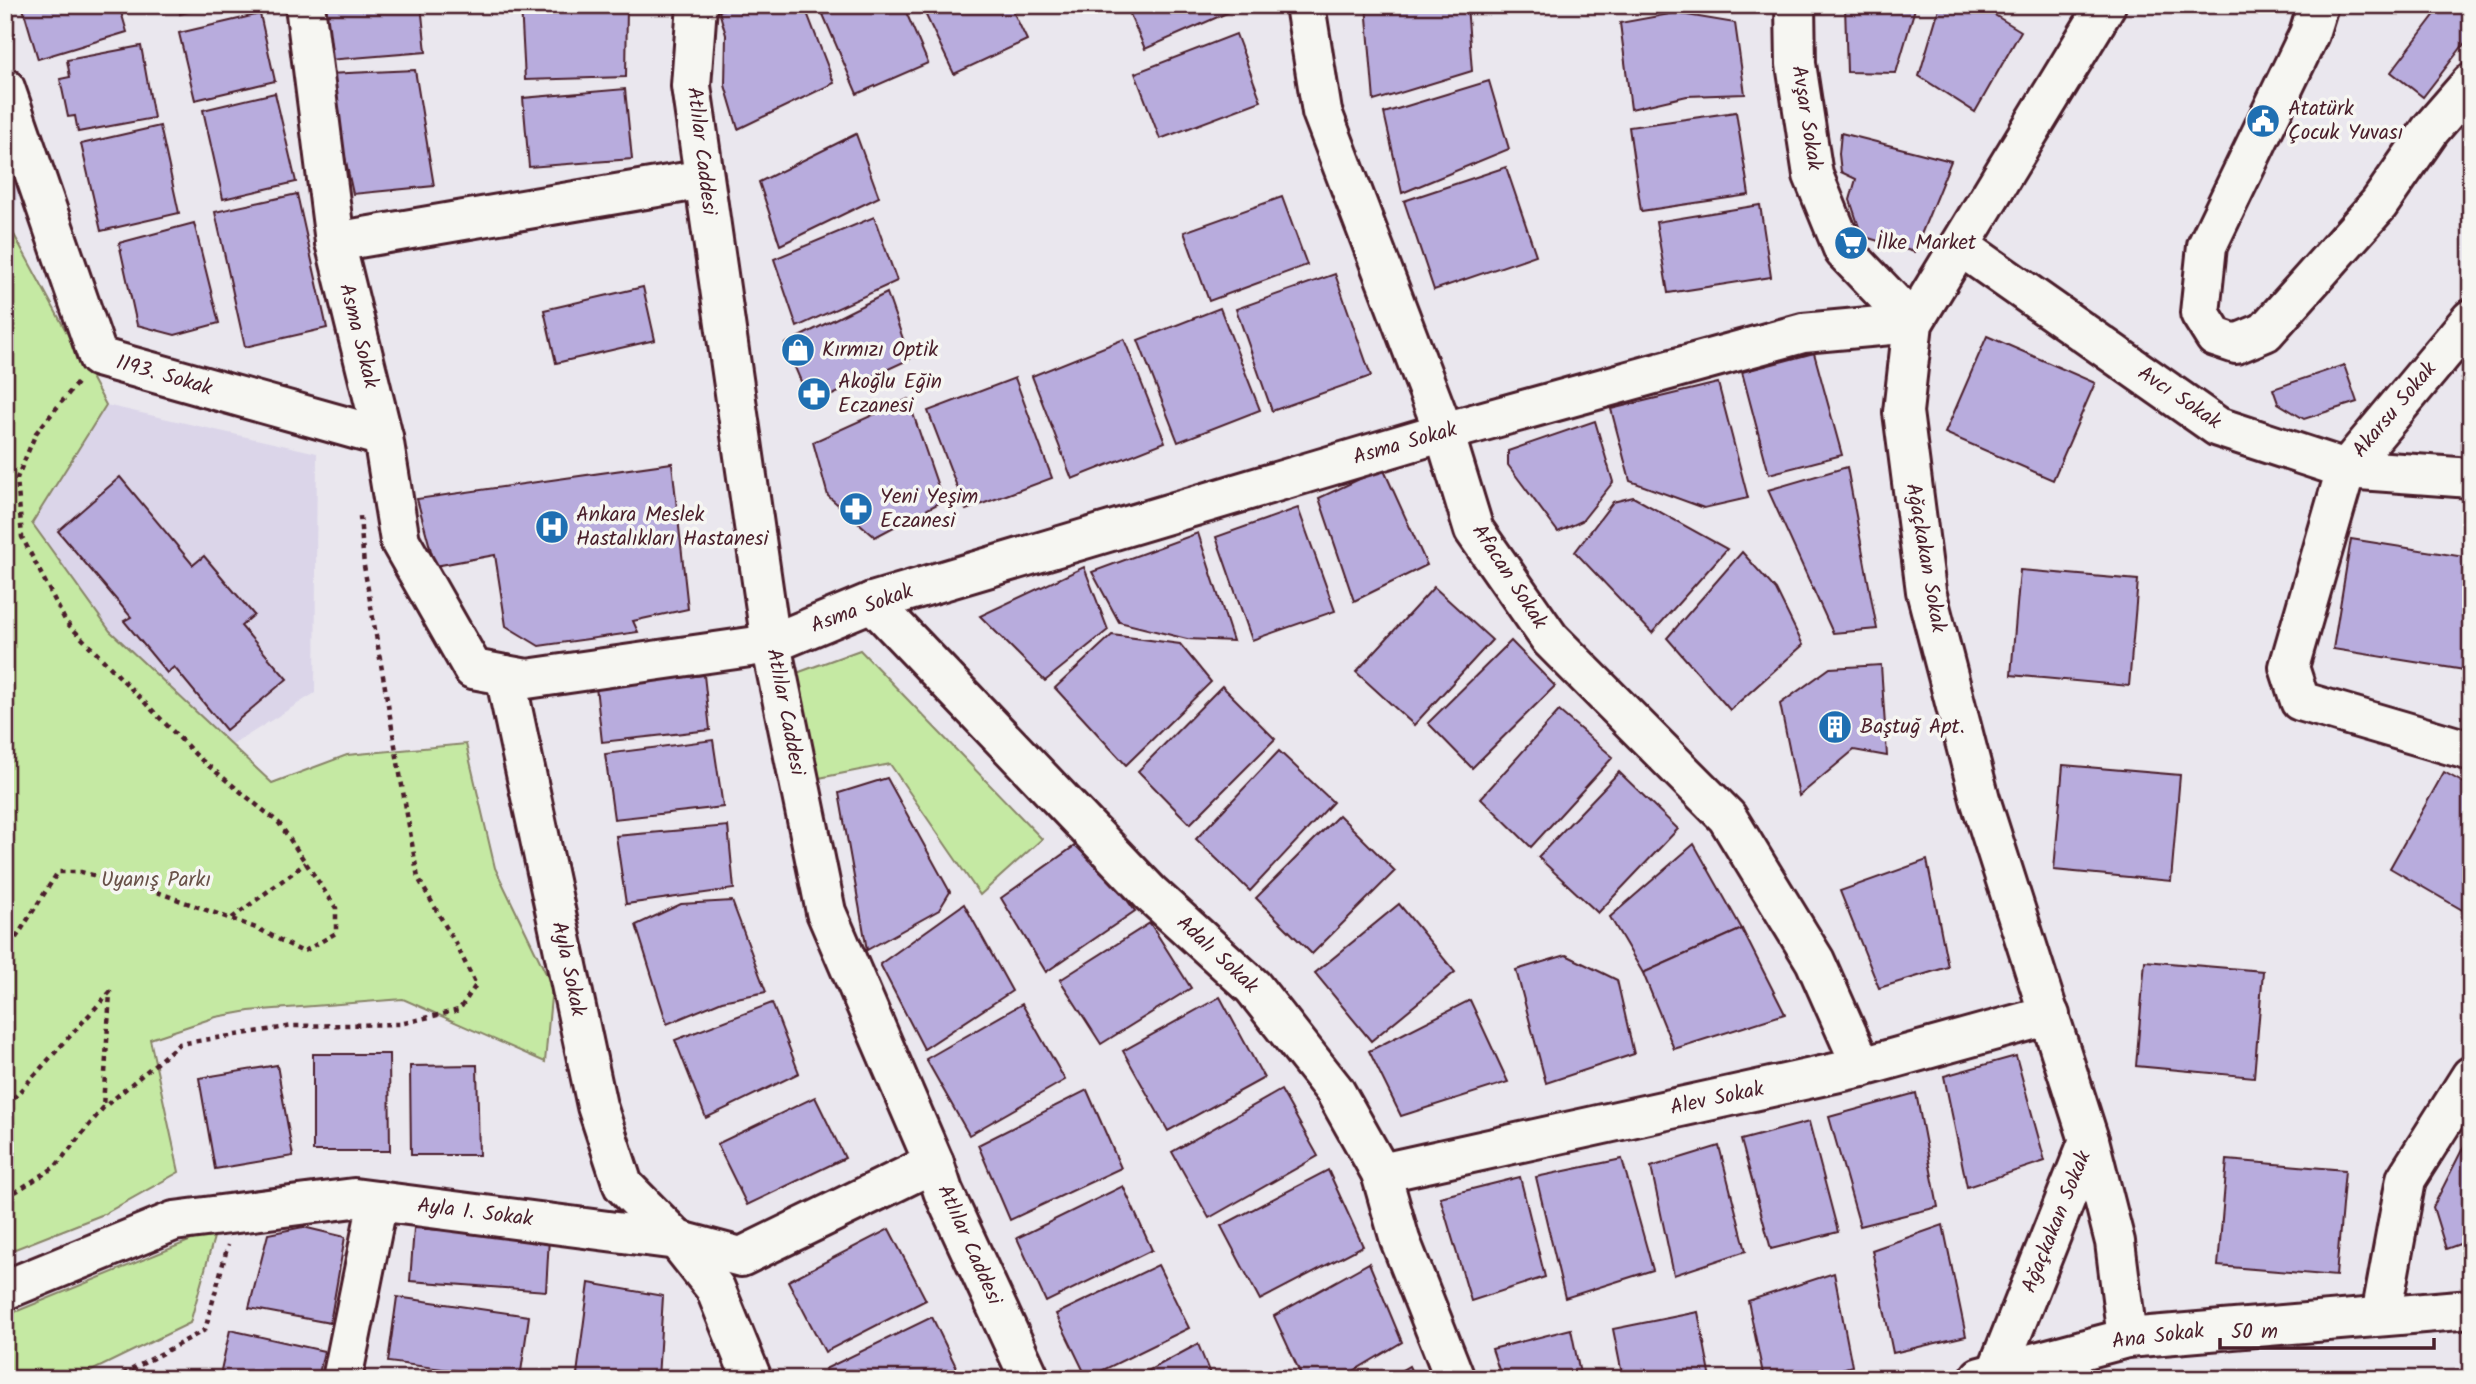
<svg xmlns="http://www.w3.org/2000/svg" width="2476" height="1384" font-family="Kalam,sans-serif">
<style>
.built{fill:#dbd5e9}
.green{fill:#c5e9a3;stroke:#888467;stroke-width:2}
.building{fill:#b8acdd;stroke:#4a1f2b;stroke-width:2}
.lines{fill:none;stroke-linecap:round;stroke-linejoin:round}
.minor-casing{stroke:#4a1f2b;stroke-width:44}
.path{stroke:#4a1f2b;stroke-width:4.5;stroke-dasharray:5 5;stroke-linecap:butt}
.minor{stroke:#f6f6f2;stroke-width:38}
.labels{text-anchor:middle;dominant-baseline:central;stroke-width:7;stroke-linejoin:round;paint-order:stroke}
.poi-label{font-size:21px;fill:#4a1f2b;stroke:#f6f6f2;text-anchor:start}
.street-label{font-size:21px;fill:#4a1f2b;stroke:#f6f6f2}
.park-label{font-size:21px;fill:#695249;stroke:#f6f6f2}
</style>
<rect width="100%" height="100%" fill="#eae7ee"/>
<filter id="ink" filterUnits="userSpaceOnUse"><feTurbulence type="fractalNoise" baseFrequency=".0143" numOctaves="2"/><feDisplacementMap in="SourceGraphic" scale="14" xChannelSelector="R" yChannelSelector="G"/><feConvolveMatrix kernelMatrix="1 2 1 2 8 2 1 2 1" color-interpolation-filters="sRGB"/></filter>
<g filter="url(#ink)">
<!-- built -->
<g class="built">
<polygon points="5,132 19,188 11,229 5,231"/>
<polygon points="106,405 317,453 315,693 232,745 110,631 32,523"/>
</g>
<!-- green -->
<g class="green">
<polygon points="11,229 106,405 32,523 110,631 272,783 347,755 466,744 495,868 552,986 545,1062 403,999 249,1011 216,1017 150,1039 179,1172 104,1214 5,1253 5,231"/>
<polygon points="860,650 1042,839 980,895 890,764 819,778 794,674"/>
<polygon points="216,1230 190,1323 75,1379 5,1379 5,1316"/>
</g>
<!-- building -->
<g class="building">
<polygon points="22,5 119,5 127,32 38,59"/>
<polygon points="178,5 216,5 180,14"/>
<polygon points="324,5 421,5 426,52 328,60"/>
<polygon points="521,5 627,5 626,77 525,80"/>
<polygon points="736,5 804,5 834,83 738,129 725,85 726,35 719,11"/>
<polygon points="819,5 903,5 928,63 857,94"/>
<polygon points="921,5 1010,5 1027,40 954,74"/>
<polygon points="1027,5 1047,5 1030,13"/>
<polygon points="1126,5 1245,5 1145,49"/>
<polygon points="1366,5 1467,5 1472,71 1374,101"/>
<rect x="1624" y="5" width="111" height="1"/>
<polygon points="1845,5 1916,5 1896,73 1847,72"/>
<polygon points="1940,5 1978,5 2021,31 1975,112 1919,76"/>
<polygon points="2442,5 2471,5 2471,35 2423,97 2391,72"/>
<polygon points="1675,13 1735,23 1745,94 1687,96 1631,109 1620,23"/>
<polygon points="260,14 275,81 195,100 179,33"/>
<polygon points="1236,34 1261,101 1160,139 1135,73"/>
<polygon points="141,46 154,118 78,132 75,116 68,117 60,79 70,77 67,60"/>
<polygon points="415,70 434,186 353,194 327,74"/>
<polygon points="1489,81 1509,149 1402,193 1384,113"/>
<polygon points="625,89 632,159 529,167 523,98"/>
<polygon points="275,93 296,182 223,199 203,110"/>
<polygon points="1736,112 1749,195 1641,211 1629,127"/>
<polygon points="160,126 179,213 101,231 81,144"/>
<polygon points="1841,133 1951,161 1914,252 1862,236 1850,200 1856,179 1841,172 1839,154"/>
<polygon points="856,134 879,197 780,245 759,182"/>
<polygon points="1506,167 1536,255 1434,290 1404,201"/>
<polygon points="297,194 327,328 245,347 215,212"/>
<polygon points="1282,197 1307,265 1209,301 1184,232"/>
<polygon points="1760,205 1771,277 1668,293 1656,222"/>
<polygon points="874,217 897,281 797,327 774,259"/>
<polygon points="194,223 219,323 175,335 137,325 119,243"/>
<polygon points="1335,274 1371,376 1272,411 1236,309"/>
<polygon points="643,287 655,340 556,363 544,310"/>
<polygon points="887,293 910,359 811,405 785,344"/>
<polygon points="1220,308 1260,410 1178,442 1138,340"/>
<polygon points="1987,336 2095,383 2053,480 1945,433"/>
<polygon points="1124,339 1165,442 1072,479 1032,376"/>
<polygon points="1814,353 1842,455 1769,474 1742,372"/>
<polygon points="2344,365 2357,402 2304,419 2278,403 2273,389"/>
<polygon points="1015,378 1052,478 966,510 928,411"/>
<polygon points="1718,383 1748,498 1704,508 1630,481 1611,409"/>
<polygon points="908,399 943,501 875,537 828,496 813,442"/>
<polygon points="1595,421 1613,482 1582,521 1558,532 1508,465 1508,451"/>
<polygon points="672,463 688,609 633,621 638,632 539,646 506,626 495,555 435,566 417,499"/>
<polygon points="1847,467 1877,629 1833,633 1768,490"/>
<polygon points="1383,468 1427,565 1354,601 1319,498"/>
<polygon points="120,477 193,565 204,556 254,615 241,626 287,679 226,730 174,667 167,673 124,621 131,617 58,531"/>
<polygon points="1633,497 1727,549 1652,633 1575,552 1613,502"/>
<polygon points="1298,508 1335,611 1252,640 1216,537"/>
<polygon points="1198,533 1233,641 1187,639 1119,622 1092,572"/>
<polygon points="2351,539 2471,558 2471,671 2333,649"/>
<polygon points="1742,552 1776,590 1803,645 1730,710 1667,638"/>
<polygon points="1084,567 1108,630 1045,681 980,616"/>
<polygon points="2020,570 2138,580 2129,686 2011,675"/>
<polygon points="1434,587 1492,640 1414,725 1356,672"/>
<polygon points="1112,635 1180,644 1211,682 1126,765 1055,688"/>
<polygon points="1511,641 1555,686 1472,768 1428,723"/>
<polygon points="1881,665 1887,756 1854,750 1799,796 1780,704 1830,668"/>
<polygon points="704,675 710,730 602,742 596,687"/>
<polygon points="1222,686 1275,739 1190,824 1138,771"/>
<polygon points="1559,711 1613,757 1531,847 1481,798"/>
<polygon points="713,740 723,807 614,819 605,754"/>
<polygon points="1279,751 1333,802 1250,891 1196,839"/>
<polygon points="2063,765 2180,775 2171,881 2054,870"/>
<polygon points="1619,772 1678,829 1598,913 1538,857"/>
<polygon points="2444,772 2471,787 2471,915 2390,868"/>
<polygon points="887,778 950,892 939,910 867,950 839,793"/>
<polygon points="1339,815 1395,871 1312,954 1256,898"/>
<polygon points="728,826 734,889 626,904 616,836"/>
<polygon points="1083,840 1135,911 1046,972 1001,898"/>
<polygon points="1694,844 1742,929 1643,973 1610,917"/>
<polygon points="1927,860 1948,967 1879,988 1840,891"/>
<polygon points="732,901 766,992 722,1001 667,1024 636,925 681,904"/>
<polygon points="964,904 1012,991 924,1049 880,964"/>
<polygon points="1399,904 1455,972 1371,1041 1315,973"/>
<polygon points="1150,923 1191,988 1101,1044 1060,980"/>
<polygon points="1742,929 1785,1014 1674,1049 1643,973"/>
<polygon points="1566,955 1617,980 1634,1054 1546,1083 1516,970"/>
<polygon points="2145,961 2263,971 2254,1077 2136,1066"/>
<polygon points="1220,997 1264,1078 1168,1131 1123,1051"/>
<polygon points="1470,1000 1508,1082 1401,1116 1369,1051"/>
<polygon points="772,1003 799,1073 706,1118 675,1040"/>
<polygon points="1022,1004 1065,1080 969,1135 926,1059"/>
<polygon points="313,1054 389,1054 390,1151 313,1151"/>
<polygon points="2016,1056 2045,1161 1967,1187 1944,1076"/>
<polygon points="277,1065 293,1156 215,1169 199,1078"/>
<polygon points="477,1065 479,1155 411,1155 410,1066"/>
<polygon points="1087,1090 1121,1168 1010,1220 978,1145"/>
<polygon points="1281,1090 1318,1156 1209,1218 1172,1152"/>
<polygon points="1916,1093 1938,1207 1860,1226 1829,1117"/>
<polygon points="815,1097 845,1158 747,1205 717,1144"/>
<polygon points="1809,1122 1838,1232 1771,1249 1741,1140"/>
<polygon points="2471,1132 2471,1240 2446,1249 2433,1207"/>
<polygon points="1719,1146 1746,1251 1674,1275 1651,1167"/>
<polygon points="1622,1159 1653,1270 1565,1298 1536,1177"/>
<polygon points="2227,1160 2345,1170 2336,1276 2218,1266"/>
<polygon points="1328,1170 1363,1246 1260,1300 1221,1226"/>
<polygon points="1520,1177 1545,1277 1471,1301 1440,1197"/>
<polygon points="1123,1186 1152,1250 1046,1302 1017,1238"/>
<polygon points="1943,1225 1966,1336 1893,1353 1872,1250"/>
<polygon points="303,1227 345,1237 330,1323 249,1308 268,1234"/>
<polygon points="414,1228 549,1238 546,1291 410,1281"/>
<polygon points="889,1229 926,1300 825,1352 788,1281"/>
<polygon points="1369,1263 1402,1342 1340,1379 1303,1379 1274,1316"/>
<polygon points="1158,1265 1189,1328 1087,1378 1056,1314"/>
<polygon points="1834,1273 1852,1366 1807,1379 1764,1379 1748,1301"/>
<polygon points="589,1283 663,1296 658,1379 595,1379 577,1374"/>
<polygon points="397,1297 529,1316 520,1379 388,1362"/>
<polygon points="1698,1312 1711,1379 1623,1379 1613,1329"/>
<polygon points="932,1317 962,1379 829,1379 825,1369"/>
<polygon points="1571,1329 1581,1379 1502,1379 1492,1349"/>
<polygon points="230,1330 324,1351 318,1379 219,1379"/>
<polygon points="1198,1344 1212,1379 1133,1379"/>
<polygon points="1409,1366 1415,1379 1387,1379"/>
<polygon points="2471,1373 2471,1379 2427,1379 2427,1376"/>
</g>
<g class="lines">
<!-- minor casing -->
<g class="minor-casing">
<g id="minor">
<polyline points="305,5 335,242 383,437 400,541 473,669 527,679 771,644 872,602 1444,432 1803,333 1913,323"/>
<polyline points="697,5 691,86 771,644 826,912 934,1163 943,1191 1030,1379"/>
<polyline points="1305,5 1322,112 1444,432 1474,530 1550,639 1727,817 1815,961 1862,1067"/>
<polyline points="1795,5 1796,64 1813,175 1844,251 1913,323"/>
<polyline points="2318,5 2309,34 2207,246 2200,313 2215,337 2236,344 2265,332 2379,204 2431,129 2471,83"/>
<polyline points="5,88 98,357 383,437"/>
<polyline points="335,242 704,179"/>
<polyline points="1960,246 2218,427 2346,469 2471,478"/>
<polyline points="2471,319 2346,469 2289,667 2300,701 2471,751"/>
<polyline points="872,602 1150,893 1253,987 1335,1091 1381,1173 1400,1240 1455,1379"/>
<polyline points="505,675 597,1106 623,1185 677,1240 715,1288 752,1379"/>
<polyline points="2089,1140 2115,1242 2127,1338"/>
<polyline points="1381,1173 1862,1067 2050,1015"/>
<polyline points="5,1290 174,1221 354,1198 677,1240 741,1257 934,1163"/>
<polyline points="2381,1316 2406,1179 2471,1076"/>
<polyline points="1980,1377 2127,1338 2471,1309"/>
<polyline points="342,1379 378,1201"/>
<polyline points="1998,1379 1997,1371 2089,1140 1980,799 1926,591 1903,412 1913,323 2106,5"/>
</g>
</g>
<!-- path -->
<g class="path">
<polyline points="232,918 306,863"/>
<polyline points="5,955 58,872 81,872 154,891 259,929 303,952 336,933 336,908 279,823 199,758 66,622 22,537 17,478 36,433 78,382"/>
<polyline points="5,1104 11,1101 110,992 103,1107"/>
<polyline points="5,1195 12,1194 55,1167 103,1108 179,1044 293,1026 400,1024 459,1010 476,985 457,946 418,878 364,566 360,516"/>
<polyline points="114,1379 205,1330 228,1245"/>
</g>
<!-- minor -->
<use href="#minor" class="minor"/>
</g>
</g>
<!-- icons -->
<defs>
<g id="civic-disc" transform="scale(1.75)"><circle r="9.5" fill="#1f6fb2" stroke="#f6f6f2"/><path d="M-.6-6.5H3V-4.5H.6V-3L4-1V1h2V6H-6V1h2V-1L-.6-3ZM-1.2 2.5V6h2.4V2.5Z" fill="#fff"/></g>
<g id="supermarket-disc" transform="scale(1.75)"><circle r="9.5" fill="#1f6fb2" stroke="#f6f6f2"/><path d="M-6-5.5h2.5l.6 2H6L4.5 2H-2.5L-4.4-4H-6ZM-1.5 3.2a1.3 1.3 0 1 0 .1 0ZM3 3.2a1.3 1.3 0 1 0 .1 0Z" fill="#fff"/></g>
<g id="shop-disc" transform="scale(1.75)"><circle r="9.5" fill="#1f6fb2" stroke="#f6f6f2"/><path d="M-5-2.5h2.3a2.7 3.5 0 0 1 5.4 0H5L5.5 6h-11ZM-1.5-2.5h3a1.5 2.3 0 0 0-3 0Z" fill="#fff"/></g>
<g id="pharmacy-disc" transform="scale(1.75)"><circle r="9.5" fill="#1f6fb2" stroke="#f6f6f2"/><path d="M-2-6h4v4h4v4h-4v4h-4v-4h-4v-4h4Z" fill="#fff"/></g>
<g id="hospital-disc" transform="scale(1.75)"><circle r="9.5" fill="#1f6fb2" stroke="#f6f6f2"/><path d="M-5-5h3v3.5h4V-5h3V5h-3V1.5h-4V5h-3Z" fill="#fff"/></g>
<g id="building-disc" transform="scale(1.75)"><circle r="9.5" fill="#1f6fb2" stroke="#f6f6f2"/><path d="M-4-6H4V6H1V3H-1V6H-4ZM-2.5-4.3h1.7v1.8h-1.7ZM.8-4.3h1.7v1.8H.8ZM-2.5-1h1.7V.8h-1.7ZM.8-1h1.7V.8H.8Z" fill="#fff"/></g>
</defs>
<g fill-rule="evenodd">
<use href="#civic-disc" x="2263" y="121"/>
<use href="#supermarket-disc" x="1851" y="243"/>
<use href="#shop-disc" x="798" y="350"/>
<use href="#pharmacy-disc" x="814" y="394"/>
<use href="#pharmacy-disc" x="856" y="509"/>
<use href="#hospital-disc" x="552" y="527"/>
<use href="#building-disc" x="1835" y="727"/>
</g>
<g class="labels">
<!-- poi labels -->
<g class="poi-label">
<text x="2288" y="109">Atatürk<tspan x="2288" dy="24">Çocuk Yuvası</tspan></text>
<text x="1876" y="243">İlke Market</text>
<text x="822" y="350">Kırmızı Optik</text>
<text x="838" y="382">Akoğlu Eğin<tspan x="838" dy="24">Eczanesi</tspan></text>
<text x="880" y="497">Yeni Yeşim<tspan x="880" dy="24">Eczanesi</tspan></text>
<text x="576" y="515">Ankara Meslek<tspan x="576" dy="24">Hastalıkları Hastanesi</tspan></text>
<text x="1860" y="727">Baştuğ Apt.</text>
</g>
<!-- street labels -->
<g class="street-label">
<text transform="translate(1806 118) rotate(81)">Avşar Sokak</text>
<text transform="translate(701 151) rotate(83)">Atlılar Caddesi</text>
<text transform="translate(358 336) rotate(76)">Asma Sokak</text>
<text transform="translate(164 376) rotate(16)">1193. Sokak</text>
<text transform="translate(2179 398) rotate(34)">Avcı Sokak</text>
<text transform="translate(2395 410) rotate(-50)">Akarsu Sokak</text>
<text transform="translate(1405 444) rotate(-16)">Asma Sokak</text>
<text transform="translate(1925 558) rotate(80)">Ağaçkakan Sokak</text>
<text transform="translate(1509 577) rotate(57)">Afacan Sokak</text>
<text transform="translate(862 609) rotate(-20)">Asma Sokak</text>
<text transform="translate(785 712) rotate(79)">Atlılar Caddesi</text>
<text transform="translate(1217 955) rotate(43)">Adalı Sokak</text>
<text transform="translate(568 969) rotate(78)">Ayla Sokak</text>
<text transform="translate(1717 1099) rotate(-12)">Alev Sokak</text>
<text transform="translate(475 1213) rotate(7)">Ayla 1. Sokak</text>
<text transform="translate(2057 1222) rotate(-68)">Ağaçkakan Sokak</text>
<text transform="translate(969 1245) rotate(66)">Atlılar Caddesi</text>
<text transform="translate(2158 1337) rotate(-7)">Ana Sokak</text>
</g>
<!-- park labels -->
<g class="park-label">
<text x="156" y="880">Uyanış Parkı</text>
</g>
</g>
<!-- margin -->
<rect width="2476" height="1384" fill="none" stroke="#f6f6f2" stroke-width="28"/>
<rect x="14" y="14" width="2448" height="1356" fill="none" stroke="#4a1f2b" stroke-width="2.5" filter="url(#ink)"/>
<!-- scale -->
<path d="M2220 1338v10h214v-10" fill="none" stroke="#4a1f2b" stroke-width="3.5"/>
<text x="2231" y="1338" font-size="21" fill="#4a1f2b" stroke="#f6f6f2" stroke-width="5" paint-order="stroke">50 m</text>
</svg>
